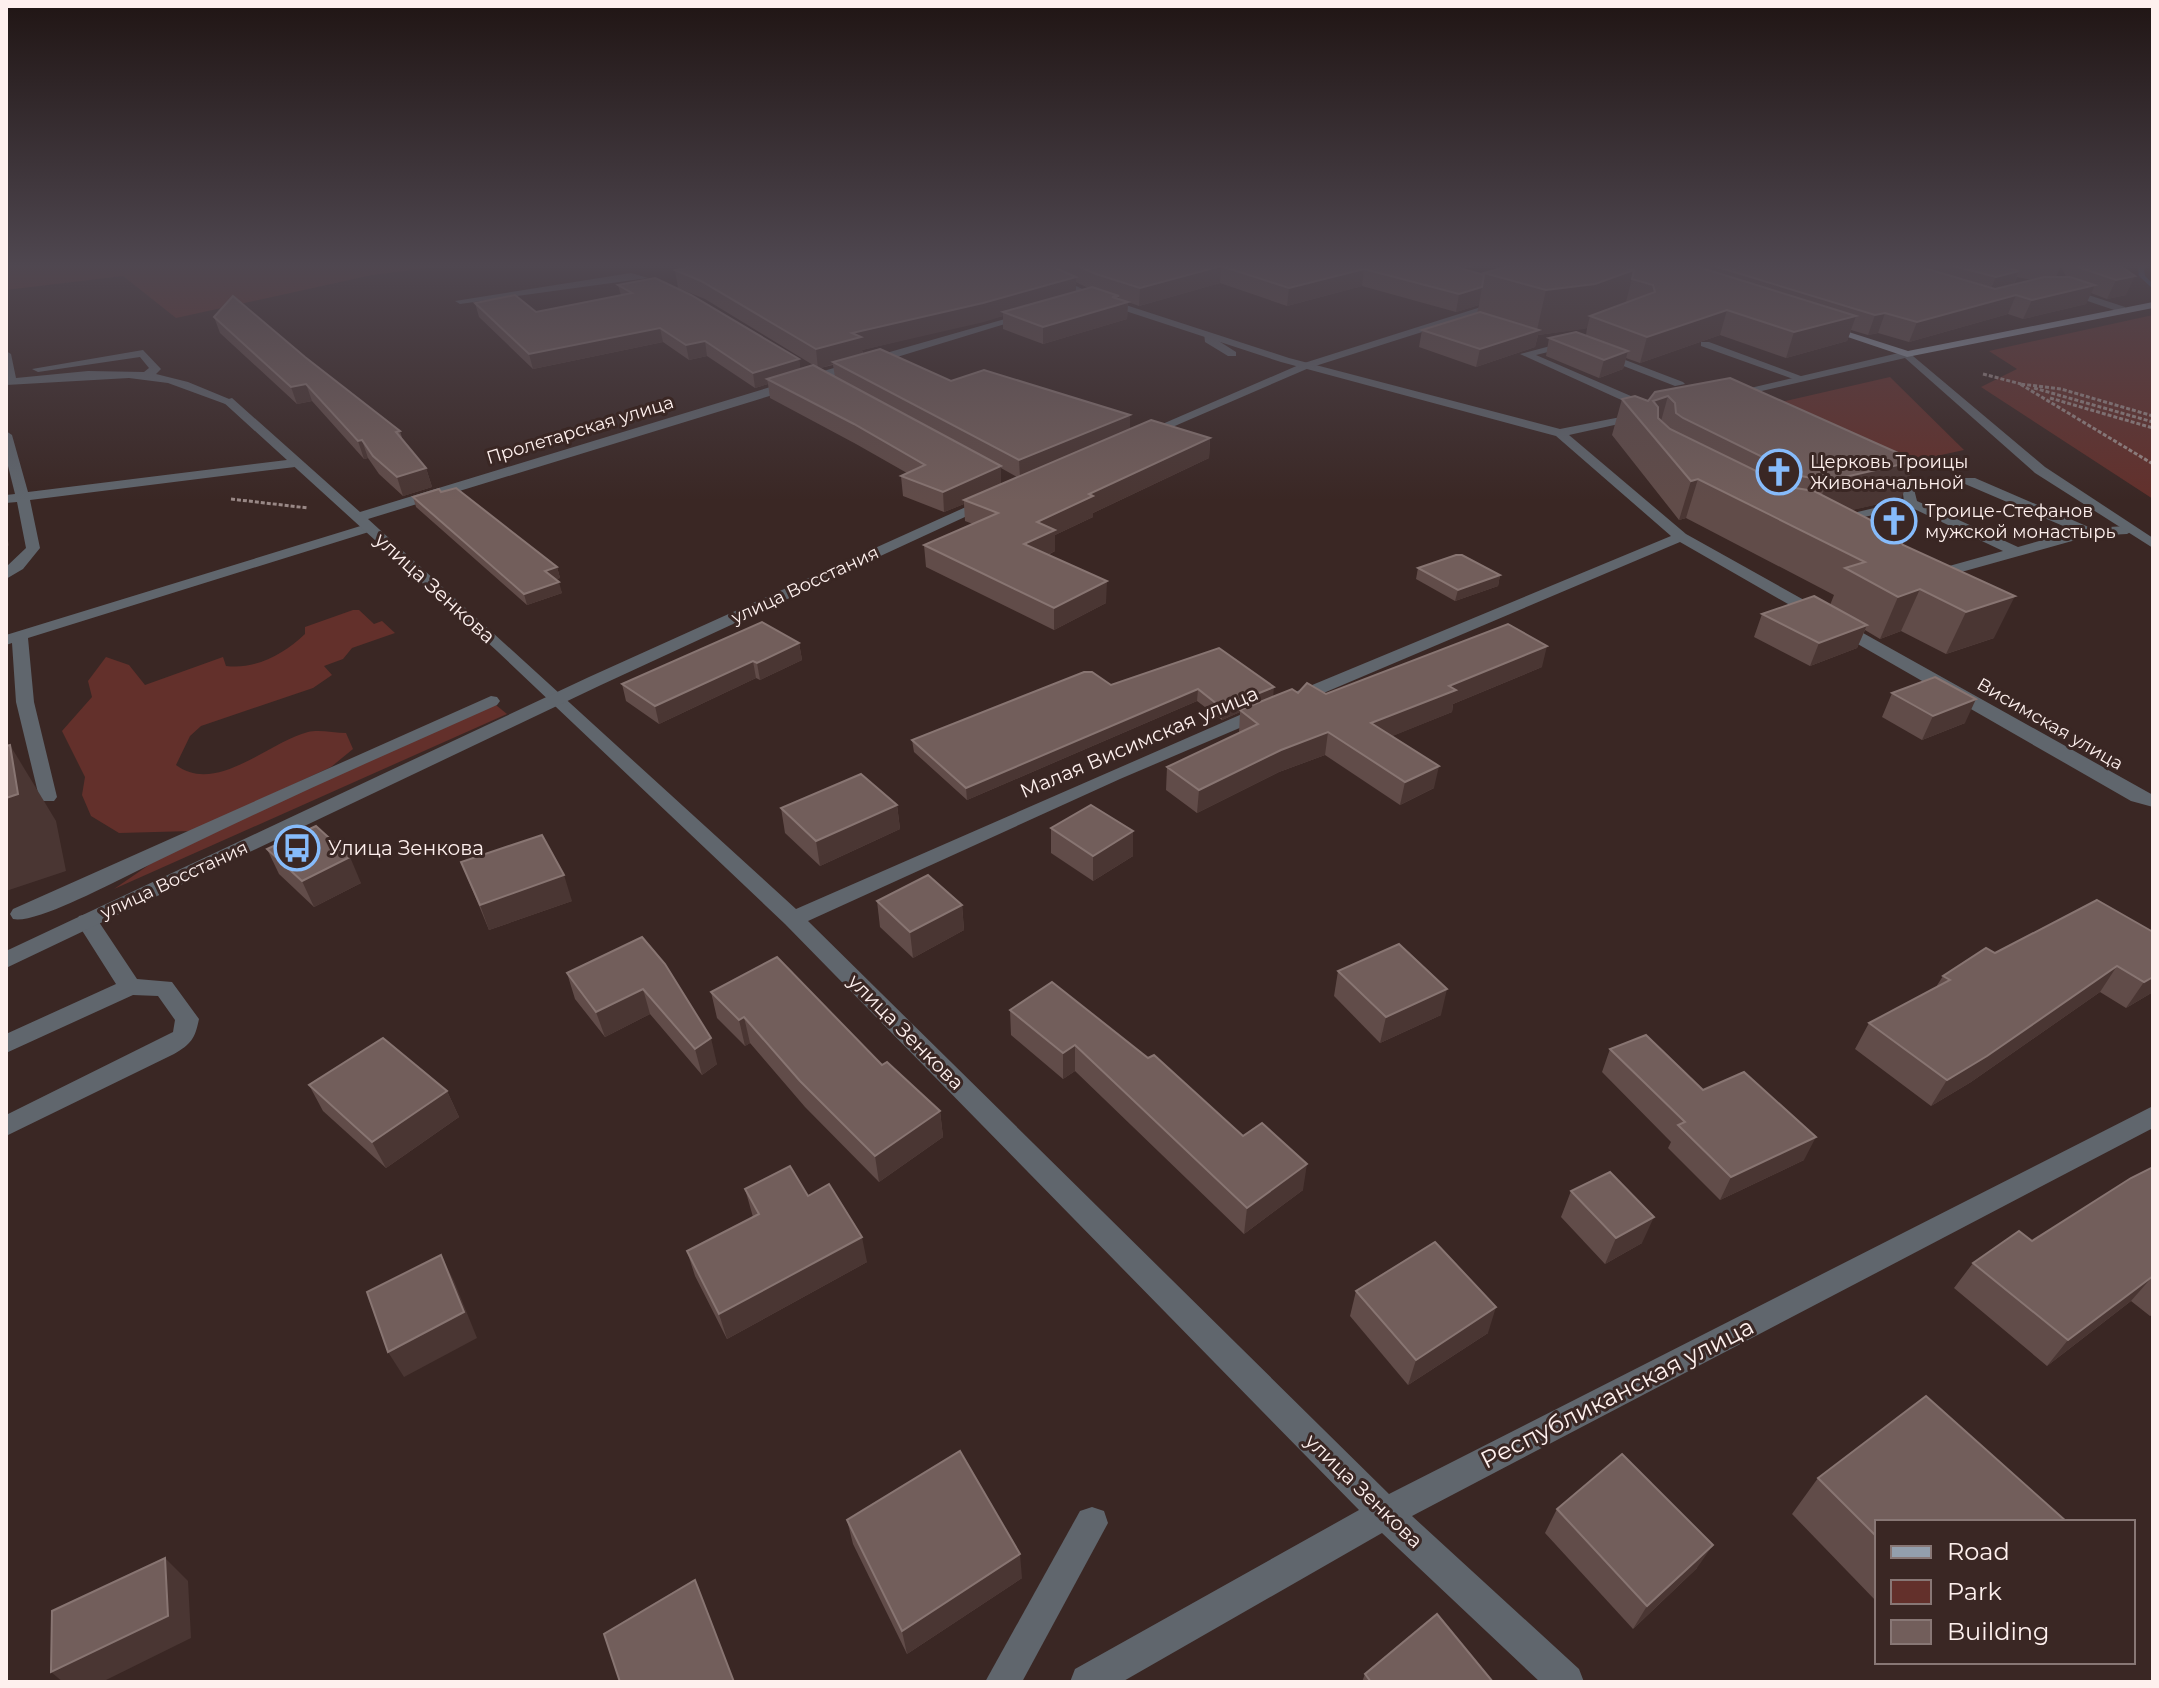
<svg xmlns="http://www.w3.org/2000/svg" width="2159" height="1688" font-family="Montserrat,sans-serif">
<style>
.green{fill:#63302b}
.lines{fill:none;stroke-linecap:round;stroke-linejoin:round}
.stream{fill:#315987;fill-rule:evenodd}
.path{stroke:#998886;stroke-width:3;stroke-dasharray:4 2;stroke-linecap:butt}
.service{fill:#60666d;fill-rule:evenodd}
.minor{fill:#60666d;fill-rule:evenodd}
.tertiary{fill:#60666d;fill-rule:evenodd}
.primary{fill:#939fad;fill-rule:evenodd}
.wall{fill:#614c49;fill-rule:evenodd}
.shaded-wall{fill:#4a3633}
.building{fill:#725e5b;stroke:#887572;stroke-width:2}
.labels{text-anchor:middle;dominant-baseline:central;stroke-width:6;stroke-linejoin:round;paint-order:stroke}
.far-street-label{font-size:18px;fill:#fef0ee;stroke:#3a2724}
.far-poi-label{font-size:18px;fill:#fef0ee;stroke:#3a2724;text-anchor:start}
.street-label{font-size:20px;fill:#fef0ee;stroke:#3a2724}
.poi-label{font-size:20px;fill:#fef0ee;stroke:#3a2724;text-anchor:start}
.near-street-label{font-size:24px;fill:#fef0ee;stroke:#3a2724}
</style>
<rect width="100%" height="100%" fill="#3a2724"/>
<!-- green -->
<g class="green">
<polygon points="6,265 451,265 372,275 176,318 123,276 6,290"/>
<polygon points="2153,315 2153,499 1981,387 2017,369 1989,351"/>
<polygon points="1890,377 1964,450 1872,470 1746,410"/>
<path d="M353,610H359L374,624L382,621L395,633L352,648L343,659L324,666L332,675L313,688L201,726L190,736L176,765C216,795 267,743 308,732C319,729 334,733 346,733L353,749L331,767L192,831L119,833L91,816L82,795L85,777L62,731L92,697L88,681L106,657L129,665L145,685L223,657L226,666C255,670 284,654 305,634V627Z"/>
<polygon points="491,701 507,714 114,889 175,847"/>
</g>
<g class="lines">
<!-- stream -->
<polygon class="stream" points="2141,265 2148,265 2144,269 2145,276 2153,284 2153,289 2139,276 2138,268"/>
<!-- path -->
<g class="path">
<polyline points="1983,374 2021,384"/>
<polyline points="2034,388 2153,422"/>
<polyline points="2050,398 2153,428"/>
<polyline points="2153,416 2061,389 2020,384 2153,464"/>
<polyline points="231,499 308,508"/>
</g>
<!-- service -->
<g class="service">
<polygon points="1401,265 1435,269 1479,265 1435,275"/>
<polygon points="631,273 648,278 460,304 455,301"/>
<polygon points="2064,287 2125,307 2126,309 2117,311 2061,292"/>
<polygon points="1204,333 1212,333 1214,338 1236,352 1236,356 1228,356 1205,342"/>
<polygon points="1573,340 1683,382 1685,384 1675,386 1572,346 1536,355 1654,406 1656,409 1650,413 1520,354"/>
<polygon points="1701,342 1709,342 1806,378 1796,380 1701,346"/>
<polygon points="143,350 161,369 156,374 188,382 234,401 228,405 168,383 129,378 6,385 6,351 11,354 16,378 88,371 144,372 149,368 140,357 38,372 32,369"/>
<polygon points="6,431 12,435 28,492 295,459 301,463 295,467 30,500 40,548 23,569 6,579 6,567 26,548 17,502 6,503 6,495 15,494 6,458"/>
<polygon points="1880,474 1914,489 1917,501 2018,547 2075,531 1965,484 1965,478 1975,478 2091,528 2127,526 2134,530 2127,534 2090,536 1929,581 1924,579 1924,573 2003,551 1910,507 1832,524 1832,518 1904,501 1903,494 1875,481 1875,475"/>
<polygon points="367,524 372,525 372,531 28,638 34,702 57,797 54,801 40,801 16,702 12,643 6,645 6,635"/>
<path d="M491,696L497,697L500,701L497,705C371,761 244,817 121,879C100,889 33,924 13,919L10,914L13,909Z"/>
<path d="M87,914L95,916L137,979L172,982L199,1019C195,1039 191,1044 174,1054L6,1136V1115L173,1032L175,1020L158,996L133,995L6,1053V1034L116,984L76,921L79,916Z"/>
<polygon points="1092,1507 1104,1511 1108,1523 1022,1682 985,1682 1080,1511"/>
</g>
<!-- minor -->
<g class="minor">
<polygon points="1019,265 1032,265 1095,295 1289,358 1560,429 1646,412 1646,418 1569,435 1686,534 2153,795 2153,807 2131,801 1680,542 1300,703 1288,703 1285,699 1288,695 1671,536 1556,436 1281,362 1089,299"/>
<polygon points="1022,314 1031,316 368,519 796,909 1258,707 1270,707 1273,711 1270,715 1120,779 808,921 1389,1494 2153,1106 2153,1128 1412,1516 1579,1669 1584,1682 1540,1682 1382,1533 1122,1682 1070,1682 1075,1669 1359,1510 785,924 497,651 222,401 232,398 360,512 813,374"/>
<polygon points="1907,351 2045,467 2153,538 2153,548 2035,473 1905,358 1727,399 1721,395"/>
</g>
<!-- tertiary -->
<g class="tertiary">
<polygon points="1503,300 1508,303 1507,305 1309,368 1147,438 1137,435 1301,364"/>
<polygon points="988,497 993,498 993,504 601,685 6,968 6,951 589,677"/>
</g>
<!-- primary -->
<polygon class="primary" points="2153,302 2153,308 1907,357 1821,328 1830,326 1908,351"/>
</g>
<!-- wall -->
<g class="wall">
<path d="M679,265H1453V266L1484,275V273L1512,265H2119L2126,295L2107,299L2091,293L2086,304L2023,319L2008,314L1909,342L1878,333L1868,335L1851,330L1847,341L1786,358L1720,335L1640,363L1626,358L1623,369L1599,378L1546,356L1549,338L1586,335L1587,328L1538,335L1535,347L1476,367L1419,347L1422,330L1477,313L1479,305L1456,312L1362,286L1287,306L1220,283L1139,306L1128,302L1127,319L1043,344L1003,329V316L862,350L863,353L951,381L1130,429L1210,438L1209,458L1093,513V517L1055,535V551L1048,555L1106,603L1054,630L926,567L924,545L973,524L965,521L964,504L944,512L903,496L901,476L907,473L856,444L770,398L768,384L755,388L707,356L689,360L663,342L533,369L479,317L475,303L536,312L621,295L618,285L799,359L800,369L813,365L705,299L678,288L675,270L680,269ZM2060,268H2062L2066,277H2056ZM2017,277L2032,280L2014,284ZM1076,282L1088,288L1076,291ZM833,365L835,377L820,368ZM1001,468L1017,477L1001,484Z"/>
<polygon points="214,317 305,357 400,431 403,441 426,468 432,487 403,496 379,474 368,458 364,459 312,401 297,404 220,333"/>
<polygon points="1730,378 1901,499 1851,510 1903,545 1994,638 1946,654 1901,631 1880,639 1865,630 1857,648 1810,666 1754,637 1762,614 1830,605 1834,595 1686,518 1679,520 1612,435 1622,399 1648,401"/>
<polygon points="441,492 557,567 560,578 556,579 562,593 527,605 416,507 413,497"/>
<polygon points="1418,568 1500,575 1498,586 1455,601 1416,579"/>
<polygon points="799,643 802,660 760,680 756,678 659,724 626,701 622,684"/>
<polygon points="1219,648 1273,697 1298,693 1326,694 1542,667 1453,704 1452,712 1392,736 1434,788 1400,805 1325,755 1279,772 1197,813 1166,790 1167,767 1239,733 1240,712 1222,720 1197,701 967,800 914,752 912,740 1111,685"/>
<polygon points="1892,693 1965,723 1922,740 1882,717"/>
<polygon points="897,805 900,829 820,866 785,833 781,808"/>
<polygon points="1051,828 1133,856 1093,881 1051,853"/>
<polygon points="267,849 361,883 314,907 279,874"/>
<polygon points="461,862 572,901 489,930"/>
<polygon points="2097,900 2153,992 2126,1008 2100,992 1971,1082 1931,1106 1855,1049 1869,1023 1936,987 1943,976 1995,953"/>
<polygon points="877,901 962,905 964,930 913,958 880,927"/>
<polygon points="642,937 717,1064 702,1075 650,1014 605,1037 575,999 567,973"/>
<polygon points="1338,971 1441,1015 1380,1043 1334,996"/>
<polygon points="1052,982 1303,1190 1244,1234 1075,1071 1063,1079 1011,1035 1010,1010"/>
<polygon points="711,992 882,1065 940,1111 943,1137 879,1182 805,1107 750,1043 745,1046 717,1018"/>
<polygon points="1610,1049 1703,1090 1804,1160 1720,1200 1668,1148 1671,1142 1602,1072"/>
<polygon points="309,1085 447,1091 459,1117 386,1168 323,1111"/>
<polygon points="2153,1167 2153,1315 2150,1316 2131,1301 2047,1366 1954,1288 1973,1263 2032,1241"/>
<polygon points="745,1189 808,1196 867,1262 727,1339 695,1276 687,1251 753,1217"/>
<polygon points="1571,1191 1642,1243 1605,1264 1561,1217"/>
<polygon points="1356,1291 1488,1333 1408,1385 1350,1316"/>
<polygon points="1818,1478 1877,1522 1877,1602 1792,1514"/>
<polygon points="1557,1509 1697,1568 1633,1629 1545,1533"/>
<polygon points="847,1520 1022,1578 907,1654 853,1544"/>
<polygon points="1365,1674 1493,1682 1362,1682"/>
</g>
<!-- shaded-wall -->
<g class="shaded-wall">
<polygon points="1221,266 1220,283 1139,306 1140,288"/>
<polygon points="1364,269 1362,286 1287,306 1289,288"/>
<polygon points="1634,270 1623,314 1590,316 1587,328 1584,329 1538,335 1535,347 1476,367 1480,349 1537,330 1546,290"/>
<polygon points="2019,271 2011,290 1988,296 1996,277"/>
<polygon points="2135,276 2126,295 2107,299 2116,280"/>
<polygon points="1076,277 1076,295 1003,312 1003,316 984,322 862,350 863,356 833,362 833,364 818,369 816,349 852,333"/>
<polygon points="2095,285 2086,304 2023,319 2032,300"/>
<polygon points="1482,287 1479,305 1456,312 1459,294"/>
<polygon points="2016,295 2008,314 1909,342 1917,322"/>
<polygon points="1119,296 1119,305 1128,302 1127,319 1043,344 1043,327"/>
<polygon points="1727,310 1720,335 1640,363 1647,337"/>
<polygon points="1885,313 1878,333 1868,335 1875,315"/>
<polygon points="1856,316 1847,341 1786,358 1794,332"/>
<polygon points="660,328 663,342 533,369 529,354"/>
<polygon points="705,341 707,356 689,360 686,345"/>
<polygon points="1628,351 1623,369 1599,378 1604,360"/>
<polygon points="799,359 801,374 767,379 768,384 755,388 753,373"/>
<polygon points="306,384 312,401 297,404 291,387"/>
<polygon points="1668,396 1658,432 1653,401"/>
<polygon points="1130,415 1130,432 1020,478 1019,460"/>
<polygon points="1210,438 1209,458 1093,513 1093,517 1055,535 1055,551 1025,565 1024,544 1037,522 1089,494"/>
<polygon points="362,440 368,458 364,459 358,441"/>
<polygon points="1916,461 1901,499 1813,519 1827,481"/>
<polygon points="1001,466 1001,486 964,500 964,504 944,512 943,492"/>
<polygon points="426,468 432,487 403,496 397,477"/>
<polygon points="1698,479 1686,518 1679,520 1691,481"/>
<polygon points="6,532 9,545 6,549"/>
<polygon points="557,567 560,578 548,582 545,571"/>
<polygon points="1500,575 1498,586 1455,601 1458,590"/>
<polygon points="1107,581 1106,603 1054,630 1054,608"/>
<polygon points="559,582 562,593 527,605 524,594"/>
<polygon points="1920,589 1901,631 1880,639 1898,597"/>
<polygon points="2015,596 1994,638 1946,654 1966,612"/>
<polygon points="1867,625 1857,648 1810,666 1819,643"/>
<polygon points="799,643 802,660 760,680 757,663"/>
<polygon points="1547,646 1542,667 1453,704 1452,712 1368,746 1371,723 1449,686"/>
<polygon points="753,661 756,678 659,724 655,706"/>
<polygon points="1274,687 1273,698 1240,710 1240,712 1222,720 1222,708"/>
<polygon points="1198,689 1197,701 967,800 966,788"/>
<polygon points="1976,699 1965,723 1922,740 1933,716"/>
<polygon points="1328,732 1325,755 1279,772 1197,813 1199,790 1281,750"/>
<polygon points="10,745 56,821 66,871 6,891 6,798"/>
<polygon points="1439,766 1434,788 1400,805 1405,782"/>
<polygon points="897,805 900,829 820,866 816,841"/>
<polygon points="1133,831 1133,856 1093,881 1093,856"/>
<polygon points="350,857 361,883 314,907 302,881"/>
<polygon points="564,875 572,901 489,930 480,905"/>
<polygon points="962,905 964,930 913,958 910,932"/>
<polygon points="2117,966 2100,992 1971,1082 1931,1106 1947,1080"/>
<polygon points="2153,977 2153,992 2126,1008 2144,982"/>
<polygon points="643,989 650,1014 605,1037 596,1012"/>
<polygon points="1447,989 1441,1015 1380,1043 1386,1017"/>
<polygon points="744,1017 750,1043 745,1046 739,1020"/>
<polygon points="711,1038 717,1064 702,1075 695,1049"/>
<polygon points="1075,1045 1075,1071 1063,1079 1063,1053"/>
<polygon points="447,1091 459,1117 386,1168 372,1142"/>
<polygon points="940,1111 943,1137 879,1182 875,1156"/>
<polygon points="1816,1137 1804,1160 1720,1200 1731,1177"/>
<polygon points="1307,1164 1303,1190 1244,1234 1247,1208"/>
<polygon points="1654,1217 1642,1243 1605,1264 1616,1238"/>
<polygon points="862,1237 867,1262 727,1339 719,1314"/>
<polygon points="441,1255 454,1281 477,1338 404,1377 388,1352"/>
<polygon points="2153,1276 2131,1301 2047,1366 2068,1340"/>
<polygon points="1496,1307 1488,1333 1408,1385 1416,1360"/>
<polygon points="1713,1545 1697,1568 1633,1629 1647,1606"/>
<polygon points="1020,1554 1022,1578 907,1654 902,1631"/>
<polygon points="165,1558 188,1581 191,1638 102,1682 63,1682 51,1672"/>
</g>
<!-- building -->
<g class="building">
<polygon points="695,265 1049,265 1076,277 983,303 852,333 861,337 816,349 701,281 675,270 696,266"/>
<polygon points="1076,265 1453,265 1453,266 1484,275 1482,287 1459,294 1364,269 1289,288 1221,266 1140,288 1096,274"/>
<polygon points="1512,265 1613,265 1634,270 1595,284 1546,290 1484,273"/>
<polygon points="1613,265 1692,265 1856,316 1794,332 1727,310 1647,337 1590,316 1655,292 1653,285 1632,279 1634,270"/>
<polygon points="1711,265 1723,265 1734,269 1746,265 1914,265 1995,289 2044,277 2070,277 2095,285 2032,300 2016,295 1917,322 1885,313 1875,315"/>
<polygon points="1950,265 1995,265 2019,271 1996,277"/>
<polygon points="2077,265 2119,265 2135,276 2116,280 2078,267"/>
<polygon points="655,278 691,295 799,359 753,373 705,341 686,345 660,328 529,354 475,303 515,295 536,312 632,293 618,285"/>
<polygon points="1092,287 1119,296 1112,297 1128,302 1043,327 1003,312"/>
<polygon points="233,296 305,357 400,431 396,432 426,468 397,477 373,456 362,440 358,441 306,384 291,387 214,317"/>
<polygon points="1480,312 1539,330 1480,349 1422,330"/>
<polygon points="1576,332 1628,351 1604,360 1549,338"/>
<polygon points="880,349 951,381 984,370 1130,415 1019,460 833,362"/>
<polygon points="813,365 1001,466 943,492 901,476 925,465 854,424 767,379"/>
<polygon points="1730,378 1916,461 1827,481 1801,476 1683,418 1676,413 1675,403 1668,396 1653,401 1658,407 1658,418 1670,429 1789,487 1814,491 1892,531 1903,545 2015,596 1966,612 1920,589 1898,597 1845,568 1865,562 1698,479 1691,481 1622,399 1635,396 1648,401 1655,392"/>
<polygon points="1151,420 1210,438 1089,494 1093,496 1037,522 1055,530 1024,544 1107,581 1054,608 924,545 998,513 964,500"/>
<polygon points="456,488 557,567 545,571 559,582 524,594 413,497 439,489 441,492"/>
<polygon points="1456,555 1462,555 1500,575 1458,590 1418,568"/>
<polygon points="1814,596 1867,625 1819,643 1762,614"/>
<polygon points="762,622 799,643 757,663 753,661 655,706 622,684"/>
<polygon points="1508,624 1547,646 1449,686 1456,690 1371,723 1439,766 1405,782 1328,732 1281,750 1199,790 1167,767 1258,724 1240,710 1292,689 1298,693 1307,683 1326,694"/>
<polygon points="1219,648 1274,687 1222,708 1198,689 966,788 912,740 1084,672 1092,672 1111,685"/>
<polygon points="1935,677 1976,699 1933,716 1892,693"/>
<polygon points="10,745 18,794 6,798 6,746"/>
<polygon points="861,774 897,805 816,841 781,808"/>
<polygon points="1091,805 1133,831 1093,856 1051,828"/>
<polygon points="316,826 350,857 302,881 267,849"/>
<polygon points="542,835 564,875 480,905 461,862"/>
<polygon points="928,875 962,905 910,932 877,901"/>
<polygon points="2097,900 2153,932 2153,977 2144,982 2117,966 1987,1056 1947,1080 1869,1023 1950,980 1943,976 1986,948 1995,953"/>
<polygon points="642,937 665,964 711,1038 695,1049 643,989 596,1012 567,973"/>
<polygon points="1399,944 1447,989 1386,1017 1338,971"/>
<polygon points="777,957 882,1065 887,1062 940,1111 875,1156 800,1081 744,1017 739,1020 711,992"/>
<polygon points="1052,982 1148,1058 1154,1055 1243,1136 1262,1123 1307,1164 1247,1208 1075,1045 1063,1053 1010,1010"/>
<polygon points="1646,1035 1703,1090 1744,1072 1816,1137 1731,1177 1678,1125 1685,1122 1610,1049"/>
<polygon points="383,1038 447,1091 372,1142 309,1085"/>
<polygon points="790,1166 808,1196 829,1184 862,1237 719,1314 687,1251 759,1214 745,1189"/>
<polygon points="2153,1167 2153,1276 2068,1340 1973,1263 2019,1231 2032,1241 2131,1178"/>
<polygon points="1610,1172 1654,1217 1616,1238 1571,1191"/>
<polygon points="1435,1242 1496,1307 1416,1360 1356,1291"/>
<polygon points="441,1255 464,1312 388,1352 367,1292"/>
<polygon points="1926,1396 2067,1522 1877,1522 1877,1537 1818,1478"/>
<polygon points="960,1451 1020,1554 902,1631 847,1520"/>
<polygon points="1622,1454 1713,1545 1647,1606 1557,1509"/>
<polygon points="165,1558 168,1616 51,1672 52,1611"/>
<polygon points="695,1580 734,1682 620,1682 604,1634"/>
<polygon points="1437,1614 1493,1682 1371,1682 1365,1674"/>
</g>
<!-- sky -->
<linearGradient id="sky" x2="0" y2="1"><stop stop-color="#201514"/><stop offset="0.53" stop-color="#4f4750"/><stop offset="1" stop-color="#4f4750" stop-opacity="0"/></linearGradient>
<rect width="2159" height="501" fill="url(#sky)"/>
<!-- icons -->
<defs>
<g id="church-ring" transform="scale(2.3)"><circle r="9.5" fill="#3a2724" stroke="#86bbfb" stroke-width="1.5"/><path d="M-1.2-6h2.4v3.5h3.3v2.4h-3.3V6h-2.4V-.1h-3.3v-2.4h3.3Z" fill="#86bbfb"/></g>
<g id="bus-ring" transform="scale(2.3)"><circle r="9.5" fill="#3a2724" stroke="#86bbfb" stroke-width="1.5"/><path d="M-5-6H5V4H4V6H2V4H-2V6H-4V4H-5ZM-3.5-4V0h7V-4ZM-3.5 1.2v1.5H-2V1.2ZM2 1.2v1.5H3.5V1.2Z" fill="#86bbfb"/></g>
</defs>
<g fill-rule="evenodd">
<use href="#church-ring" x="1779" y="472"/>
<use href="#church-ring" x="1894" y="521"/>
<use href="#bus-ring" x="297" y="848"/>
</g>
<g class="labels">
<!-- far-street labels -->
<g class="far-street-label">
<text transform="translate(580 430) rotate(-17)">Пролетарская улица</text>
<text transform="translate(805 585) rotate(-25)">улица Восстания</text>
<text transform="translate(2050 724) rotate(30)">Висимская улица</text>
<text transform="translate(174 880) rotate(-25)">улица Восстания</text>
</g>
<!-- far-poi labels -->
<g class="far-poi-label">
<text x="1810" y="462">Церковь Троицы<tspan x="1810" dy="21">Живоначальной</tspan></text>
<text x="1925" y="511">Троице-Стефанов<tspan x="1925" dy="21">мужской монастырь</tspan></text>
</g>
<!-- street labels -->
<g class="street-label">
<text transform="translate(435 588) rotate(42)">улица Зенкова</text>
<text transform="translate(1139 742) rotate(-23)">Малая Висимская улица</text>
<text transform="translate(906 1032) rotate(45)">улица Зенкова</text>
<text transform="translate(1364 1491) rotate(44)">улица Зенкова</text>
</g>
<!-- poi labels -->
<g class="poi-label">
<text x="328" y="848">Улица Зенкова</text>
</g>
<!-- near-street labels -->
<g class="near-street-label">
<text transform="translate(1617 1393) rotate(-27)">Республиканская улица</text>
</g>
</g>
<!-- border -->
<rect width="2159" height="1688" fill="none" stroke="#fef0ee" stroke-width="16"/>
<!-- legend -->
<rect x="1875" y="1520" width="260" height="144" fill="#3a2724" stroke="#887775" stroke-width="2"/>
<rect x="1891" y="1546" width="40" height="12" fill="#939fad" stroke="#887775" stroke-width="2"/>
<text x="1947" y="1560" font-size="24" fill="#fef0ee">Road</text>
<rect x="1891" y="1580" width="40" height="24" fill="#63302b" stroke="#887775" stroke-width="2"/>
<text x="1947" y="1600" font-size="24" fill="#fef0ee">Park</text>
<rect x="1891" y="1620" width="40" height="24" fill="#725e5b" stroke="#887775" stroke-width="2"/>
<text x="1947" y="1640" font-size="24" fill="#fef0ee">Building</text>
</svg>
